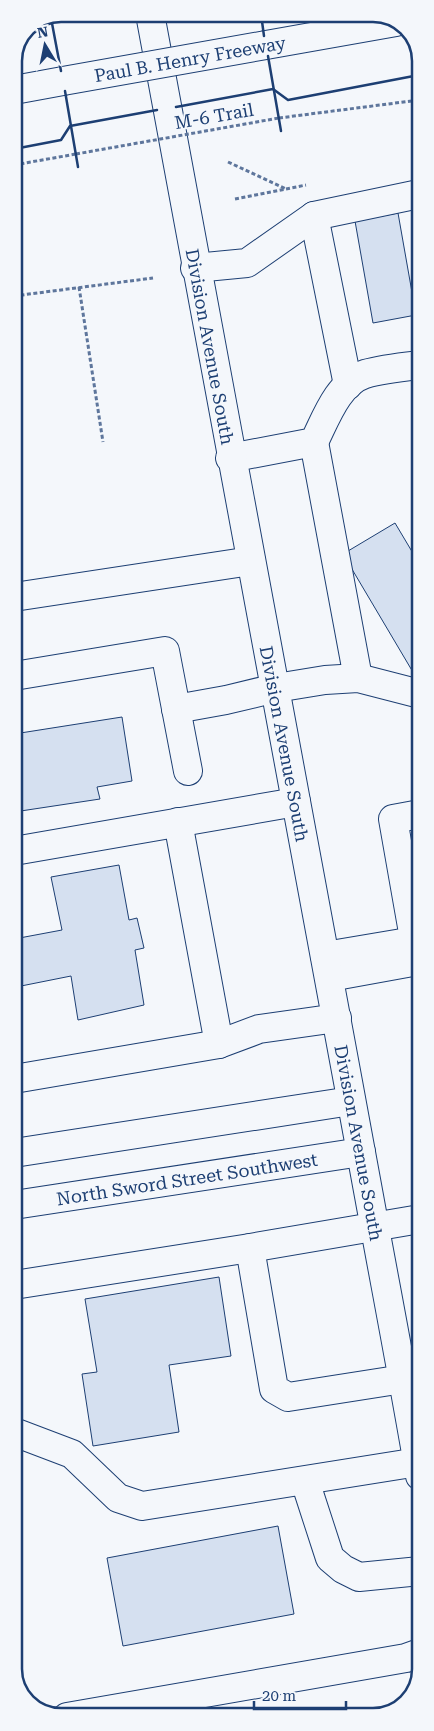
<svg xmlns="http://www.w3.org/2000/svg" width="434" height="1731" font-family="'Roboto Serif',serif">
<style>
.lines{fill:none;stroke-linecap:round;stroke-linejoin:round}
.stream{stroke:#cfd7e4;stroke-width:9}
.building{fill:#d5e0f0;stroke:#1d3f73}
.minor-casing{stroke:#1d3f73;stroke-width:30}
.major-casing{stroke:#1d3f73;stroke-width:30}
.highway-casing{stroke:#1d3f73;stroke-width:30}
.path{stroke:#5e769c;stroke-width:3;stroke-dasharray:4 2.5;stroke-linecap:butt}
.minor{stroke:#f4f7fb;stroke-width:28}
.major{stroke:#f4f7fb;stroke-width:28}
.highway{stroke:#f4f7fb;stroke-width:28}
.highway-bridge-casing{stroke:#1d3f73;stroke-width:30;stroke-linecap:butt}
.path-bridge{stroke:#5e769c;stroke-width:3;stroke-dasharray:4 2.5;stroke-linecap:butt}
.highway-bridge{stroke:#f4f7fb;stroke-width:28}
.wall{stroke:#1d3f73;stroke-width:2.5}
.labels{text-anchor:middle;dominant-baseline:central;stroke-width:4;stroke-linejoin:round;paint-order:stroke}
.street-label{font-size:18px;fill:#1d3f73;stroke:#f4f7fb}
.rim{fill:none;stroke:#1d3f73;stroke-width:2.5}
</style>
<rect width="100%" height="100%" fill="#f4f7fb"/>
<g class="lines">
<!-- stream -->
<polyline class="stream" points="318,1716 362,1712"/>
</g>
<!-- building -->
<g class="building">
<polygon points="398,213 416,315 373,323 355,221"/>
<polygon points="395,523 420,565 420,684 343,554"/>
<polygon points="122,717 132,781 97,787 100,799 14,812 14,734"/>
<polygon points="119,865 129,920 137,918 144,948 135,950 144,1005 78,1020 71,976 16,987 14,977 14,939 62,930 51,877"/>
<polygon points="219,1277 231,1356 169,1365 179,1432 93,1446 82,1374 97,1372 85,1299"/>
<polygon points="278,1526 294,1614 123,1646 107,1558"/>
</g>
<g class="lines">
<!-- minor casing -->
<g class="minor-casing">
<g id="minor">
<polyline points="314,216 348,385"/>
<polyline points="195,268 247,263 314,216 419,194"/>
<polyline points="314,442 358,678"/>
<path d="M230,458L314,442C326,418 338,383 365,374C382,369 402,367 420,365"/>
<polyline points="14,597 251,561"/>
<polyline points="14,676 165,651 188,771"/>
<polyline points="176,709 226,700 276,688 325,680 358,678 420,694"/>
<polyline points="178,822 219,1044"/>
<polyline points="14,851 296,802"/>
<polyline points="325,956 414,941"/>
<polyline points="418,961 393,819 420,814"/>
<polyline points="330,977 418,961 420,963"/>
<polyline points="14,1079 219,1044 259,1029 337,1018"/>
<polyline points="14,1153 351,1101"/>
<path id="s1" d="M14,1205L361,1152"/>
<polyline points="250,1248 274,1389 288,1397 403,1379"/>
<polyline points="14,1285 250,1248 420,1219"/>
<polyline points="14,1432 72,1454 118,1498 142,1506 418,1462"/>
<polyline points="305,1481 330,1558 343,1569 359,1577 420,1571"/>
<polyline points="67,1717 406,1658 420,1653"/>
</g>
</g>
<!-- major casing -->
<g class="major-casing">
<g id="major">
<path id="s2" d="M150,14C220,409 297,802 369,1196C386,1289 404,1382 420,1476"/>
</g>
</g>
<!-- highway casing -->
<g class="highway-casing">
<g id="highway">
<polyline points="266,45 396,22"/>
<polyline points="14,90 63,81"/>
</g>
</g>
<!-- path -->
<g class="path">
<polyline points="279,118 419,100"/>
<polyline points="228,162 286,189"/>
<polyline points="14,165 76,154"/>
<polyline points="235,199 306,185"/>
<polyline points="79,287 103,442"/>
<polyline points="14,296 153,278"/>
</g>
<!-- minor -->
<use href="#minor" class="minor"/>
<!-- major -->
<use href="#major" class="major"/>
<!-- highway -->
<use href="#highway" class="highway"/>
<!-- highway-bridge casing -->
<g class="highway-bridge-casing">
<polyline id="highway-bridge" points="63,81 266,45"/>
</g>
<!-- path-bridge -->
<polyline class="path-bridge" points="76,154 279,118"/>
<!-- highway-bridge -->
<use href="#highway-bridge" class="highway-bridge"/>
<!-- wall -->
<g class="wall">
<polyline points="261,14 264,36"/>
<polyline points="51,18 61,71"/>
<polyline points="268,56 281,131"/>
<polyline points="65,91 78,167"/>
<polyline points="176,107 273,89 288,100 419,75"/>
<polyline points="14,149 61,140 70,126 157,110"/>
</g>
</g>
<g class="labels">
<!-- street labels -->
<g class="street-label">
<text transform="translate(190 59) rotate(-10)">Paul B. Henry Freeway</text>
<text transform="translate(214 116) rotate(-10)">M-6 Trail</text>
<text stroke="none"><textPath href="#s2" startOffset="338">Division Avenue South</textPath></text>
<text stroke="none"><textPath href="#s2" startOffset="742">Division Avenue South</textPath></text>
<text stroke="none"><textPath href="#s2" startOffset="1148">Division Avenue South</textPath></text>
<text stroke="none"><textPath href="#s1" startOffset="175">North Sword Street Southwest</textPath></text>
</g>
</g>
<!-- crop -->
<path d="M0 0H434V1731H0ZM61 22H373A39 39 0 0 1 412 61V1669A39 39 0 0 1 373 1708H61A39 39 0 0 1 22 1669V61A39 39 0 0 1 61 22Z" fill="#f4f7fb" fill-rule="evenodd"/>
<path class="rim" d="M61 22H373A39 39 0 0 1 412 61V1669A39 39 0 0 1 373 1708H61A39 39 0 0 1 22 1669V61A39 39 0 0 1 61 22Z"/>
<!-- north arrow -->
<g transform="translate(45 45) rotate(350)" stroke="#f4f7fb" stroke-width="4" paint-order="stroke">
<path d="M0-4L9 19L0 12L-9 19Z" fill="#1d3f73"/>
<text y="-8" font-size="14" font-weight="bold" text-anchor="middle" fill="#1d3f73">N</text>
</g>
<!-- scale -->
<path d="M254 1701v8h92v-8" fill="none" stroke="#1d3f73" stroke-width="2.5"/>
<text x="262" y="1701" font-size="15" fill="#1d3f73" stroke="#f4f7fb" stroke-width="4" paint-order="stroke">20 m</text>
</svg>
